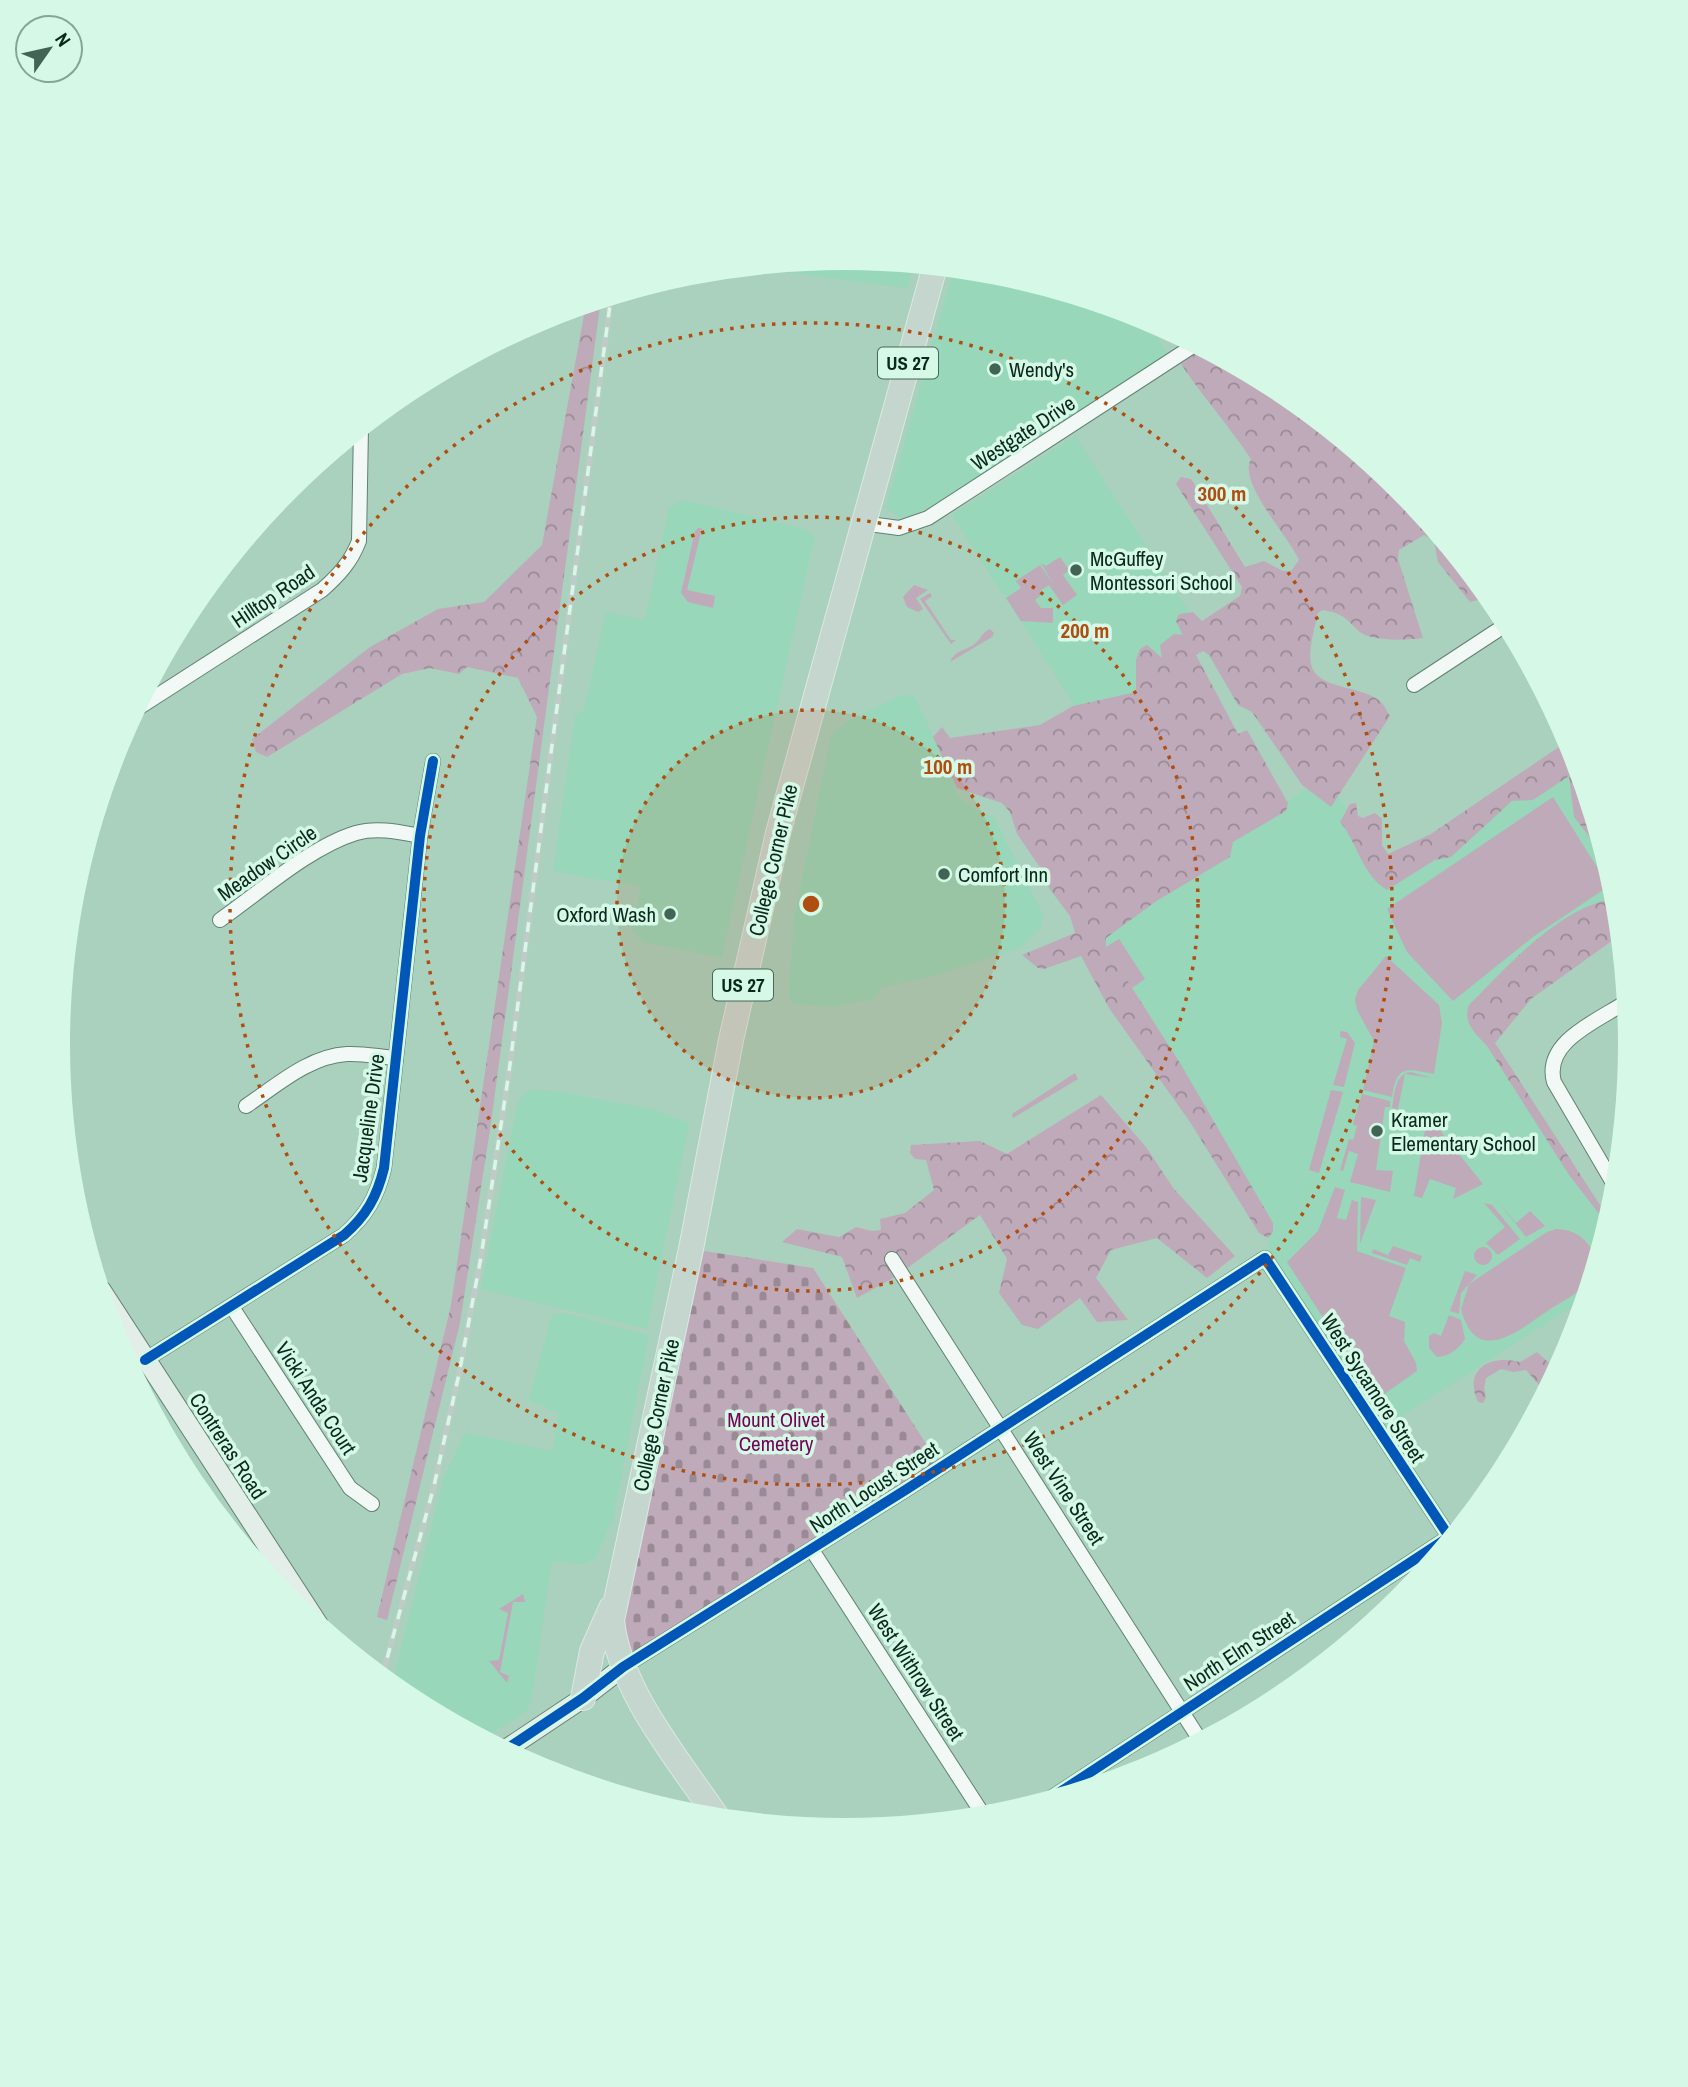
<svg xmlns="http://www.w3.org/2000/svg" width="1688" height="2087" font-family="'Archivo Narrow',sans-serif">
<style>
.built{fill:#98d7b9}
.green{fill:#bfaab9}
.forest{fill:url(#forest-crowns)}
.cemetery{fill:url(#cemetery-stones)}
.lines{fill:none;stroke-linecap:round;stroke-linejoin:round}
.street-casing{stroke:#608273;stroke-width:16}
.secondary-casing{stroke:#608273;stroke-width:21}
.highway-casing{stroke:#d8eae1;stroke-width:26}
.street{stroke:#f2f8f5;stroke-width:14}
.secondary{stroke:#e4eee9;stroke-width:19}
.highway{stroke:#c5d6ce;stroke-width:24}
.rail-casing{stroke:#bfcbc6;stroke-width:6}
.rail{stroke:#d6f9e7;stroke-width:3.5;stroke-dasharray:10;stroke-linecap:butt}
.cycleway-casing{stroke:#d6f9e7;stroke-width:15}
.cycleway{stroke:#0057b8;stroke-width:10}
.ring{fill:none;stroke:#b04d10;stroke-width:3.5;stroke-dasharray:3.5 7}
.poi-dot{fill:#426454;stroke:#d6f9e7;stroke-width:2.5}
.labels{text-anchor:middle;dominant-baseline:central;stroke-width:7;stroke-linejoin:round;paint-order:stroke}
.shield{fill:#d6f9e7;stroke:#476759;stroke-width:2}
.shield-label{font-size:19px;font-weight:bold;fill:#0a291c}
.poi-label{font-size:21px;fill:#0a291c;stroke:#d6f9e7;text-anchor:start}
.street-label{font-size:21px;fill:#0a291c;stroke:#d6f9e7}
.park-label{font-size:21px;fill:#730356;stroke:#d6f9e7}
.centre{fill:#b04d10;stroke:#d6f9e7;stroke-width:3.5}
.ring-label{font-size:21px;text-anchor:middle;font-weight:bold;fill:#b04d10;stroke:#d6f9e7;stroke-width:7;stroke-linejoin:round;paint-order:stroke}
</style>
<defs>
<pattern id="forest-crowns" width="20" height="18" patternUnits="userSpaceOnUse" patternTransform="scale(1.75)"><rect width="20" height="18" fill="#bfaab9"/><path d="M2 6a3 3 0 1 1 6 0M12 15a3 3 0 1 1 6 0" fill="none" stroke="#998a96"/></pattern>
<pattern id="cemetery-stones" width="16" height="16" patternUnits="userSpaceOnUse" patternTransform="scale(1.75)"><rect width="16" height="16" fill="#bfaab9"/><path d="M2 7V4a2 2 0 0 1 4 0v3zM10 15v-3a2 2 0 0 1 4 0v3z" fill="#998a96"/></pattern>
</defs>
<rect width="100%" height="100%" fill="#a9d1bd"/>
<!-- built -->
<g class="built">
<polygon points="844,257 914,264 907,288 747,267"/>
<polygon points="954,268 998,272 1144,317 1169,356 952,497 911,516 898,517 886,507"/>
<polygon points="1075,436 1209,642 1087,724 952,515"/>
<polygon points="683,500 807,530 814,538 722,958 643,942 632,931 641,887 553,871 575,716 584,710 606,612 645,620 669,507"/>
<polygon points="902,695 914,696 953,779 957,795 982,813 993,816 1044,917 1040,929 1021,947 938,975 881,988 875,999 832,1007 792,1004 788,995 795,912 831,735 846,722"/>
<polygon points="1574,755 1615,890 1618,920 1477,1015 1609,1219 1584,1299 1379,1431 1265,1258 1270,1236 1078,934 1325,777 1392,877"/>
<polygon points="530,1090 554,1091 656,1110 689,1123 647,1329 481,1289 516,1110 520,1099"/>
<polygon points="564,1313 649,1336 613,1518 595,1559 583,1564 552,1561 531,1702 526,1711 484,1738 407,1697 393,1682 444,1478 465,1433 553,1451 559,1413 529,1400 552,1315"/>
</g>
<!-- green -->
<g class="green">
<polygon points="698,528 702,528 687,590 715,596 713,608 688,602 681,593 695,531"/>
<polygon points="1060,557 1069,570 1063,575 1077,595 1063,605 1049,585 1040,591 1040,596 1035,600 1041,608 1053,608 1053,623 1021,621 1006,598 1021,588 1016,581 1040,565 1053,583 1041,563 1046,566"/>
<polygon points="914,585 928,590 916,598 923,609 918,612 907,607 903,597"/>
<polygon points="930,593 932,596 925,601 951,640 956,640 951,644 920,599"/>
<path d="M990,629L994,633L992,637L950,662C956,650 962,652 973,645C982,639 981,633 990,629Z"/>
<polygon points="1174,634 1183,635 1186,642 1162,659 1160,645"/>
<polygon points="1553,797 1609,886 1533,937 1453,1001 1407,952 1387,909"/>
<polygon points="1119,939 1145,979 1132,988 1106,947"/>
<path d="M1386,956L1439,1005L1442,1023L1434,1074C1405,1068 1397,1065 1392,1097L1363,1090L1374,1041L1357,1010L1355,999L1358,990Z"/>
<polygon points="1340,1031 1347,1032 1355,1043 1344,1087 1333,1085 1347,1039 1340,1037"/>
<path d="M1411,1072L1432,1078L1405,1074L1398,1109L1392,1108C1395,1094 1394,1074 1411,1072Z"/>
<polygon points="1075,1073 1078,1079 1013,1118 1012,1114"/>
<polygon points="1331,1090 1343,1092 1319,1173 1309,1170"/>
<polygon points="1362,1094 1390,1101 1390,1107 1385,1107 1376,1170 1393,1171 1390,1192 1350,1182 1358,1154 1349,1151 1343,1171 1340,1170 1349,1139 1353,1140 1357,1126 1353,1124"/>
<polygon points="1426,1113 1483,1184 1453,1199 1456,1188 1430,1179 1422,1198 1414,1196 1426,1124 1422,1118"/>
<polygon points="1335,1187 1345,1190 1337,1218 1346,1220 1352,1200 1358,1202 1357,1251 1406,1268 1389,1316 1405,1322 1404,1341 1416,1363 1417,1371 1380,1397 1375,1398 1287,1262 1318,1231"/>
<polygon points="1361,1197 1376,1200 1360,1244"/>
<polygon points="1497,1200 1516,1223 1530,1211 1545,1226 1526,1237"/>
<polygon points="1484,1203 1492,1205 1520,1239 1498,1255 1486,1243 1505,1227"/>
<path d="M1556,1229C1584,1229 1604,1254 1588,1280C1581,1293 1562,1301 1549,1310C1519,1330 1476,1368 1461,1309L1469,1284L1547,1232Z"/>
<polygon points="1393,1246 1422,1256 1420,1262 1410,1258 1407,1265 1372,1253 1373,1249 1388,1255"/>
<circle cx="1483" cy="1256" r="9"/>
<polygon points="1465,1271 1477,1275 1461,1293 1459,1314 1450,1311"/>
<path d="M1449,1315L1461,1320L1465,1339C1460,1348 1448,1357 1437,1357L1429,1348V1336L1434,1333L1441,1336Z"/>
<polygon points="523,1594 525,1602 513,1602 500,1672 509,1676 507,1683 489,1661 499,1660 508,1613 499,1609"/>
</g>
<!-- forest -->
<g class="forest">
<polygon points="601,299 491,1123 460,1323 387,1620 377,1617 451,1305 537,717 518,678 467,667 459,674 430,668 402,674 267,757 256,752 252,739 370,647 438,609 484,602 542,545 586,304"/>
<path d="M1203,348L1281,390L1400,488L1485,591L1482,599L1470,602L1438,562L1434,541L1424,535L1399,550L1398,559L1423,638C1404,640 1386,641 1368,636C1350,630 1353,614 1322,610L1317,614C1315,628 1308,649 1311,664C1316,690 1363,685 1381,702C1385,706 1387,712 1390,716L1331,807L1302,785L1252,712L1238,705L1209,655L1203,651L1196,655L1238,734L1247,730L1288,803L1286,811L1233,842L1230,857L1155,902L1106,938V947L1180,1063L1273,1223V1232L1268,1238L1259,1233L1190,1122L1109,1008L1081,956L1044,969L1038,968L1022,955L1075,933L1070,916L1049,888L1046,876L1017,834L1010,812L1002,803L957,788L933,737L942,727L950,738L1040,725L1073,706L1136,692V660L1140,649L1147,645L1162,658L1186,642L1176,621L1179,614L1193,612L1202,621L1240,596L1242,587L1176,484L1181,477L1191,479L1245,567L1264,561L1283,571H1291L1299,560C1290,538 1237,482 1251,459C1229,426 1203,397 1181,364Z"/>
<path d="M1569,740L1605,857L1574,817L1569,776L1533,800L1512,801L1451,857L1435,860L1387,890C1361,874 1357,841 1340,822L1350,804L1356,803L1358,816L1363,818L1375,813L1382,819V845L1388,854L1431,834Z"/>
<path d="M1616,899L1620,935L1531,999L1495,1043L1609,1219L1607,1224L1569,1175L1487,1046C1476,1034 1462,1023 1469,1005C1506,968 1562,904 1616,899Z"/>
<polygon points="1101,1095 1146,1147 1174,1189 1235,1256 1207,1278 1157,1238 1111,1250 1096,1278 1128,1320 1097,1322 1080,1298 1038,1329 1022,1325 999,1293 1007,1259 980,1215 895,1277 857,1298 842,1257 782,1242 797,1229 839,1237 856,1227 872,1231 881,1230 880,1219 905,1213 934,1190 926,1160 915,1159 910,1153 911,1145 980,1141 1007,1154"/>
<path d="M1537,1352L1557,1370L1545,1392L1526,1370L1513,1372L1501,1369L1486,1378L1484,1388L1486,1397L1483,1403L1478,1402C1463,1369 1490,1354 1520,1362Z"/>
</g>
<!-- cemetery -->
<polygon class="cemetery" points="691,1249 813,1268 941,1467 623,1667 617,1653"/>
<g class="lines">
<!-- street casing -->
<g class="street-casing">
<g id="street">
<polyline points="862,523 899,528 928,518 1196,344"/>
<polyline points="1414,685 1507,624"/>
<path d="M135,710L322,590C339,575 351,562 359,541L361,427"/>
<path d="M220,920C260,892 310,847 356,833C377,827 399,832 420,836"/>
<path d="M246,1106C276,1086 309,1056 347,1054C363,1053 380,1057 396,1058"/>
<path d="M1616,1188L1554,1082C1543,1042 1597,1021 1626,1002"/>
<polyline points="892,1259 1200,1740"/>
<polyline points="232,1307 350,1488 372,1504"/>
<path d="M145,1360L344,1235C366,1216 377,1197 384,1168L420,836L433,761"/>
<polyline points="812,1550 984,1816"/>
<polyline points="623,1667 907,1489 1265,1258 1450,1538"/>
<polyline points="1051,1798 1449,1537"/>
</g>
</g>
<!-- secondary casing -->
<g class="secondary-casing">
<g id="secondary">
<polyline points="101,1290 318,1624"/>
<polyline points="505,1750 583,1698 623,1667"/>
</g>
</g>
<!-- highway casing -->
<g class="highway-casing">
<g id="highway">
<polyline points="583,1698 592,1651 611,1608"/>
<path d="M717,1817C678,1759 619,1690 612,1620L691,1249L731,1040L778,833L935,266"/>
</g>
</g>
<!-- street -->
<use href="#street" class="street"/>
<!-- secondary -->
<use href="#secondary" class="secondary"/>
<!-- highway -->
<use href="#highway" class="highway"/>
<!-- rail casing -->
<g class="rail-casing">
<polyline id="rail" points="382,1677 434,1486 459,1374 481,1257 509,1072 611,297"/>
</g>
<!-- rail -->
<use href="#rail" class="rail"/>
<!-- cycleway casing -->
<g class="cycleway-casing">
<g id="cycleway">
<path d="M145,1360L344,1235C366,1216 377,1197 384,1168L420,836L433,761"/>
<polyline points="505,1750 583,1698 623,1667 907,1489 1265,1258 1450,1538"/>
<polyline points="1051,1798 1449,1537"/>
</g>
</g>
<!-- cycleway -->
<use href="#cycleway" class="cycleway"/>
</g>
<!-- distance rings -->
<circle cx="811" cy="904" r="194" fill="#b04d10" fill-opacity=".12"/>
<g class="ring">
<circle cx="811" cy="904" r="194"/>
<circle cx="811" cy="904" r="387"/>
<circle cx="811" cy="904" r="581"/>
</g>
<!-- markers -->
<g class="poi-dot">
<circle cx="995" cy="369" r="7"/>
<circle cx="1076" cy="570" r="7"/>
<circle cx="944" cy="874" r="7"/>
<circle cx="670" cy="914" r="7"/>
<circle cx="1377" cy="1131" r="7"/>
</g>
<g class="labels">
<!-- shield labels -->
<g class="shield">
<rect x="878" y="347.5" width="60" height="31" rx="5"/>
<rect x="713" y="969.5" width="60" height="31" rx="5"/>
</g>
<g class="shield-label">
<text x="908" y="363">US 27</text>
<text x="743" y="985">US 27</text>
</g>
<!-- poi labels -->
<g class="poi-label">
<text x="1009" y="369">Wendy's</text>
<text x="1090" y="558">McGuffey<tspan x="1090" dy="24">Montessori School</tspan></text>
<text x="958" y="874">Comfort Inn</text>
<text x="656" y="914" text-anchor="end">Oxford Wash</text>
<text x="1391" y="1119">Kramer<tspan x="1391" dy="24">Elementary School</tspan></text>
</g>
<!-- street labels -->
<g class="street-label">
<text transform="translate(1023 433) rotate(-33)">Westgate Drive</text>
<text transform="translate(273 596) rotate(-34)">Hilltop Road</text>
<text transform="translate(773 860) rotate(-77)">College Corner Pike</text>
<text transform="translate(267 863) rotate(-35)">Meadow Circle</text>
<text transform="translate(368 1118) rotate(-82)">Jacqueline Drive</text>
<text transform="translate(1373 1388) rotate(57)">West Sycamore Street</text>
<text transform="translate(316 1398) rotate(57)">Vicki Anda Court</text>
<text transform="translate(656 1415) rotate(-78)">College Corner Pike</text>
<text transform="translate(228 1446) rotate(57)">Contreras Road</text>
<text transform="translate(874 1487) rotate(-33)">North Locust Street</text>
<text transform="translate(1064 1488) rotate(57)">West Vine Street</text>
<text transform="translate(1239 1651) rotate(-33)">North Elm Street</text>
<text transform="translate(916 1672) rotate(57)">West Withrow Street</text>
</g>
<!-- park labels -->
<g class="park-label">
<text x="776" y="1419">Mount Olivet<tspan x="776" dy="24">Cemetery</tspan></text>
</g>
</g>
<!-- crop -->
<path d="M0 0H1688V2087H0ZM70 1044a774 774 0 1 1 1548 0a774 774 0 1 1-1548 0Z" fill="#d6f9e7" fill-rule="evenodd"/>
<circle cx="811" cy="904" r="10" class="centre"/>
<g class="ring-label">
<text x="1222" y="501">300 m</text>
<text x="1085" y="638">200 m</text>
<text x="948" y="774">100 m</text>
</g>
<!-- north arrow -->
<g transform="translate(49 49) rotate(56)"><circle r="33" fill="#d6f9e7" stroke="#84a696" stroke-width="2"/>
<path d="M0-5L12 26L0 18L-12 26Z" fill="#426454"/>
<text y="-10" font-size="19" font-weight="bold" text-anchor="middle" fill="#0a291c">N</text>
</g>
</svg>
